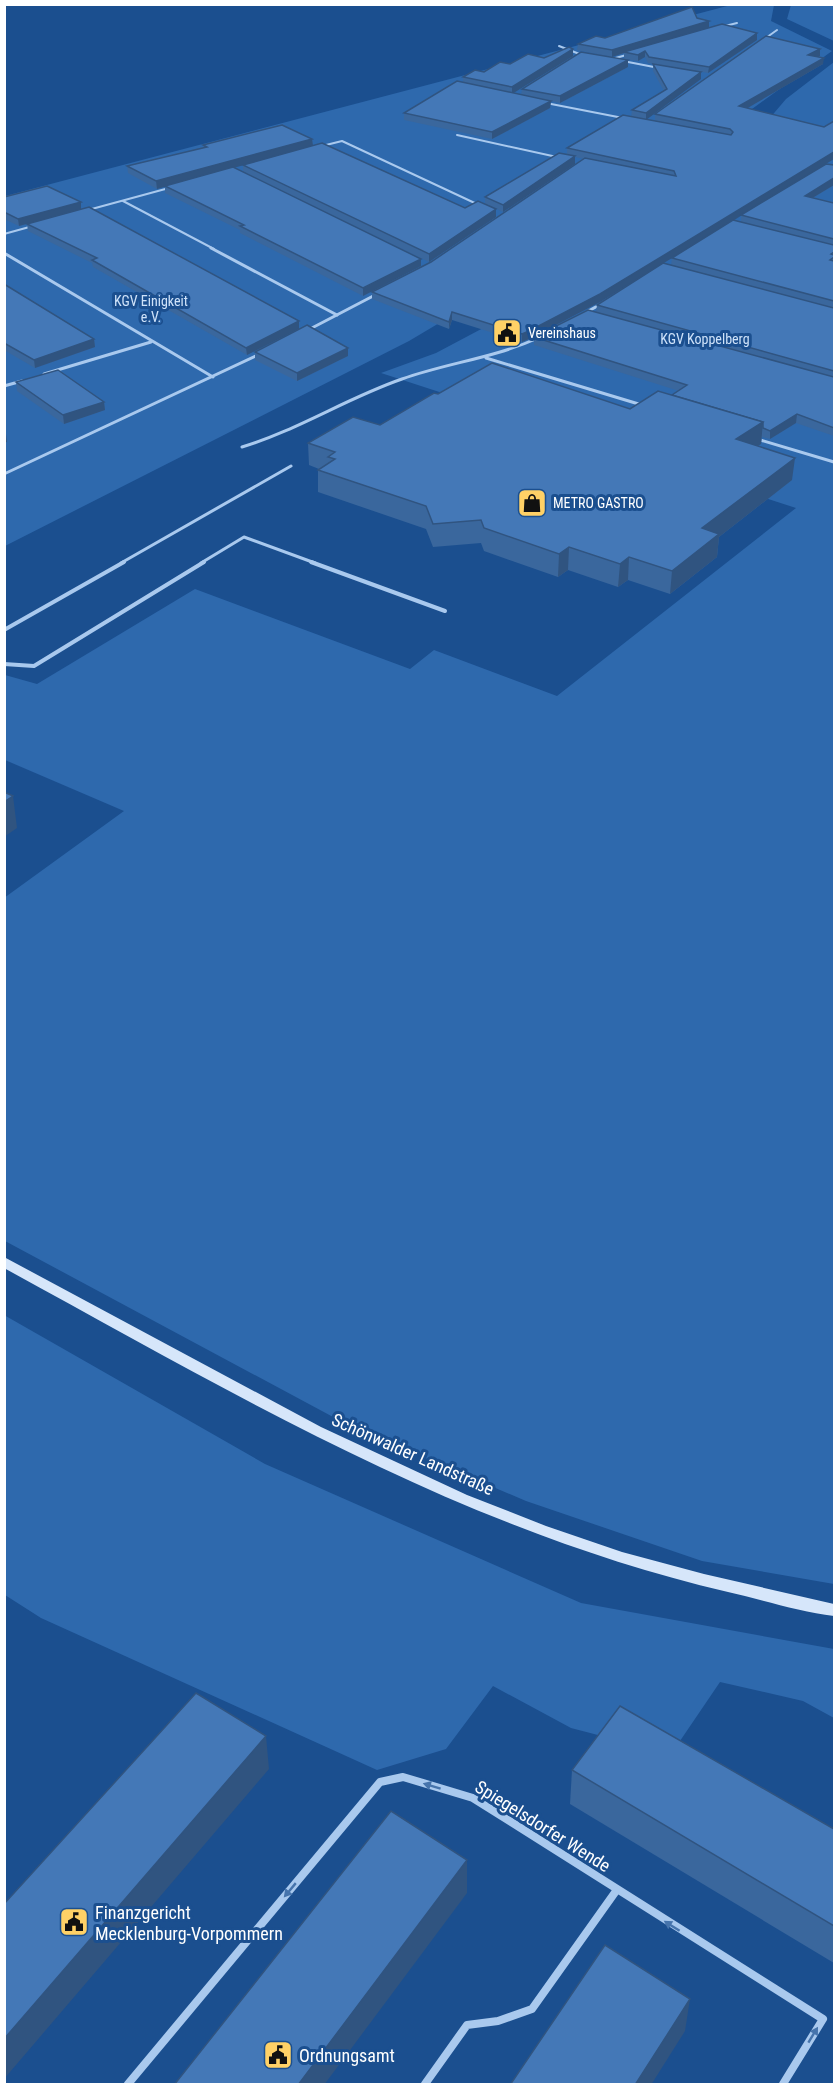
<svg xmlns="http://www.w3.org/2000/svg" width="839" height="2089" font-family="'Roboto Condensed',sans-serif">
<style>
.green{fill:#2e69ad}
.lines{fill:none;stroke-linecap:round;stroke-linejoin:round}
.lane-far2{stroke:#a9c9ee;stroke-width:2}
.lane-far1{stroke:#a9c9ee;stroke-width:3}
.lane{stroke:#a9c9ee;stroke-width:4}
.street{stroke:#a9c9ee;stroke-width:8}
.secondary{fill:#d6e6fa;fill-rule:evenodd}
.wall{fill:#3a679d;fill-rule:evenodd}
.shaded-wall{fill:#305480}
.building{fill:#4478b7;stroke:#305480;stroke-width:1.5}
.oneway{fill:#4674ac}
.labels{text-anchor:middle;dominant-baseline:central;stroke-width:6;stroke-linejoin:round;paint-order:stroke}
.far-park-label{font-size:14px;fill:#cfe3fa;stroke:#1b4f8f}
.far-poi-label{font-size:14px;fill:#fff;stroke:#1b4f8f;text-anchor:start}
.near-street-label{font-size:18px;fill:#fff;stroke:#1b4f8f}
.near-poi-label{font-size:18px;fill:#fff;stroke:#1b4f8f;text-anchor:start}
</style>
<rect width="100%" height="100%" fill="#1b4f8f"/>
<!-- green -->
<g class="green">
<polygon points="731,5 774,5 771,21 832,51 537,265 409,341 5,546 5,196"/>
<polygon points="791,5 834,5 834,41 787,19"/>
<polygon points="834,62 834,1584 702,1561 526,1501 348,1425 5,1241 4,898 124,811 5,760 5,675 37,684 195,589 410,669 434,650 557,696 796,508 381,373 436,353 540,298 746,146 786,99"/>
<polygon points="4,1315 265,1464 581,1603 834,1649 834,1718 803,1701 720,1682 663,1766 617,1740 571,1728 493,1686 446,1749 377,1770 41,1618 5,1595"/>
</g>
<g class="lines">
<!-- lane-far2 -->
<g class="lane-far2">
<polyline points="721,27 737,23"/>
<polyline points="763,40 777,30"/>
<polyline points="559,46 582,55"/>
<polyline points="612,59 630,54"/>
<polyline points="623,61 659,68"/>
<polyline points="546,103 623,118"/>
<polyline points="457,135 557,157"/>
<polyline points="322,146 342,141 479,205"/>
<polyline points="123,201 214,249"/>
<polyline points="88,210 169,188"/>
<polyline points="4,234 33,226"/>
</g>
<!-- lane-far1 -->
<g class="lane-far1">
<polyline points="211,248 337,315"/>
<polyline points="4,253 213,377"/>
<polyline points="585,313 601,304"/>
<polyline points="308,330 377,294"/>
<polyline points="486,358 642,405"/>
<polyline points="44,374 151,342"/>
<polyline points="4,386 22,381"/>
<polyline points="757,439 834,462"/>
<path d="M242,447C298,430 347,398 402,379C447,363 494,358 538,338"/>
<polyline points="4,474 260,354"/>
<polyline points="121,563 291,466"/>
<polyline points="201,563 244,537 315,563"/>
</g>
<!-- lane -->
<g class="lane">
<polyline points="311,562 445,611"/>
<polyline points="4,630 124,562"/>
<polyline points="4,664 34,666 204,562"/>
</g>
<!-- street -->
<g class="street">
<polyline points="128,2084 380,1782 403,1777 473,1798 823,2019 783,2084"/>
<polyline points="425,2084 467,2025 498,2021 532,2009 616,1891"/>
</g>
<!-- secondary -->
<path class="secondary" d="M4,1257L321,1427L467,1495L546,1526L622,1552L704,1574L834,1604V1616C799,1612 763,1600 728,1592C463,1530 240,1397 4,1268Z"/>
</g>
<!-- wall -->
<g class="wall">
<polygon points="697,18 709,21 709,28 673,39 757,33 757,40 708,73 648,63 645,57 638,61 624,59 624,53 612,57 577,50 578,44"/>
<polygon points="573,49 573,56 513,93 521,95 522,89 628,67 560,103 551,101 550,108 492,139 404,120 404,113 463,82 463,77 510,64 544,58"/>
<path d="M820,56L818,57L823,64L747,108L795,183L833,165L834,159V185L813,198L834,203V436L796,423L770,439L762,437L761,444L758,446L792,480L719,537L717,557L670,594L628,580L618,587L568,570L558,577L484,551L481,543L433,547L426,529L318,492V470L319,469L309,465L308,443L380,425L438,394L630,409L672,395L679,391L534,345V337L596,312L597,305L671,265L672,258L600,302L529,339L522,342L452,320L449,329L372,299V292L431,262L584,159L575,157V164L503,212L485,204V197L567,155V148L631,117L632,110L664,91L653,71V64L701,72V79L646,119L655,121V114ZM741,215V222L734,220Z"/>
<polygon points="312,139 313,146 465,208 496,217 429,262 243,172 243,165 233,167 421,266 363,296 240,233 240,230 165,193 165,186 157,189 128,173 127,166 203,147 203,145"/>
<polygon points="4,197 81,202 81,209 299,321 247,355 93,267 92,263 28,231 27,224 19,226 4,219"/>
<polygon points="4,284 94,339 95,347 35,368 4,350"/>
<polygon points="348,348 348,356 297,381 255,360 255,352"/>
<polygon points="16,382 104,402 105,410 64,424 17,391"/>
<polygon points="572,1770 834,1829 834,1963 570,1804"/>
</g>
<!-- shaded-wall -->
<g class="shaded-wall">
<polygon points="709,21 709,28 626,53 624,52 624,53 612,57 612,50"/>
<polygon points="757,33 757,40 708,73 709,67"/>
<polygon points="573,49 573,56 512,94 512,87"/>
<polygon points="820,49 820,56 808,62 808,55"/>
<polygon points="645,51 645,57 638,61 638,55"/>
<polygon points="824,58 823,64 739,113 739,106"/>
<polygon points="628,60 628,67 560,103 560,96"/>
<polygon points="701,72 701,79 646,120 646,113"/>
<polygon points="551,101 550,108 492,139 492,132"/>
<polygon points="312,139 313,146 157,189 156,181"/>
<polygon points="834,152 834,159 600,302 529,339 522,342 522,334"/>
<polygon points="575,156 575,164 503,212 503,205"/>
<polygon points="834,178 834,185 804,203 805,196"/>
<polygon points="81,202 81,209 19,226 18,219"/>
<polygon points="496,209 496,217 429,262 429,254"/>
<polygon points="421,259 421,266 363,296 363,288"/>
<polygon points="452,312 452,320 449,329 449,322"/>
<polygon points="299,321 299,329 247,355 246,348"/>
<polygon points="94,339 95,347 35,368 34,360"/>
<polygon points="348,348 348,356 297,381 297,373"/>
<polygon points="104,402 105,410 64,424 63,415"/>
<polygon points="797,414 796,423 770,439 770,431"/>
<polygon points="763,422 761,444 734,461 736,439"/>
<polygon points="4,434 6,434 7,442 4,443"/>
<polygon points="795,458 792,480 719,537 717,557 670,594 672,571 702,528"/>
<polygon points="569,547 568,570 558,577 559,554"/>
<polygon points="629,557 628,580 618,587 620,564"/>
<polygon points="13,796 17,828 4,837 4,802"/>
<polygon points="266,1736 269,1769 4,2079 4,2039"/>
<polygon points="467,1860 467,1893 324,2085 298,2085"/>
<polygon points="690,1999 685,2031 651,2085 635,2085"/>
</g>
<!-- building -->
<g class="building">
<polygon points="692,7 697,18 709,21 612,50 578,44 596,36 605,38"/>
<polygon points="722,24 757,33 709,67 649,57 645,51 638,55 624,52"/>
<polygon points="766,36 820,49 808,55 824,58 739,106 824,127 834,121 834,152 600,294 529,331 522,334 452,312 449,322 372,292 431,262 585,158 676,176 674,171 567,148 623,115 731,135 733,132 730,129 655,114"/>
<polygon points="569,47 573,49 512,87 463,77 475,70 484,72 500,62 510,64 528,54 544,58"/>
<polygon points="581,52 628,60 560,96 522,89"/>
<polygon points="653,64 701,72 646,113 632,110 667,89"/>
<polygon points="457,81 551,101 492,132 404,113"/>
<polygon points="282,125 312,139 156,181 127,166 207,147 203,145"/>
<polygon points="322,143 465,208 478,201 496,209 429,254 243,165"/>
<polygon points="559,153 575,156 503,205 485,197"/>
<polygon points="826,164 834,165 834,178 805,196 834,203 834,239 741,215"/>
<polygon points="233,167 421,259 363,288 240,226 244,225 165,186"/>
<polygon points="47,186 81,202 18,219 4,212 4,197"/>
<polygon points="89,207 299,321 246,348 92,260 97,258 27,224"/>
<polygon points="733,220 834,245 834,252 831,254 834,255 834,257 830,260 834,261 834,301 672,258"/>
<polygon points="663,263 834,308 834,371 597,305"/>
<polygon points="4,284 94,339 34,360 4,343"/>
<polygon points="588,310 834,377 834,428 797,414 770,431 763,428 763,422 672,395 687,385 534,337"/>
<polygon points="307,325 348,348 297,373 255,352"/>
<polygon points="492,363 630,409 658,391 763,422 736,439 795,458 702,528 719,534 672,571 629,557 620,564 569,547 559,554 484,528 481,520 433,524 426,506 318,470 335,459 328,457 335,452 308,443 353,417 380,425 434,393 438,394"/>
<polygon points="58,370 104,402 63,415 16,382"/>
<polygon points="4,792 13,796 4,802"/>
<polygon points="196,1693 266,1736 4,2039 4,1904"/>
<polygon points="620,1706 834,1829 834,1926 572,1770"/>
<polygon points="391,1811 467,1860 298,2085 174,2085"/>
<polygon points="605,1945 690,1999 635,2085 510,2085"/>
</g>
<!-- one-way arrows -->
<defs><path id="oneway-solid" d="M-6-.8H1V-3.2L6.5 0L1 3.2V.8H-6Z" transform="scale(1.5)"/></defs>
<g class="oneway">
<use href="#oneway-solid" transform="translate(432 1786) rotate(-163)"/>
<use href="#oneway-solid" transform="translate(290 1890) rotate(130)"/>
<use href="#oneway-solid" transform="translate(672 1926) rotate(-148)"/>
<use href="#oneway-solid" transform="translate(813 2035) rotate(-59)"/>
</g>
<!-- icons -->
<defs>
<g id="civic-square" transform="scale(1.5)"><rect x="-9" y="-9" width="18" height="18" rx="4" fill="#ffd166" stroke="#1b4f8f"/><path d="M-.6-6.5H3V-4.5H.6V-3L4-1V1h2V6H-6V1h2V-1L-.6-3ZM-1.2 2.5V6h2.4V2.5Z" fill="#111"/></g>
<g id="shop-square" transform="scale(1.5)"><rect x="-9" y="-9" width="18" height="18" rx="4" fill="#ffd166" stroke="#1b4f8f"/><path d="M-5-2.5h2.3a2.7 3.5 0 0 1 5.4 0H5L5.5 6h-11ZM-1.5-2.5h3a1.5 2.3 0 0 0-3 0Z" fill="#111"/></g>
</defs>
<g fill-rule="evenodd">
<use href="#civic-square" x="507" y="333"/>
<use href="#shop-square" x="532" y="503"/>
<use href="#civic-square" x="74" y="1922"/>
<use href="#civic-square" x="278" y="2055"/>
</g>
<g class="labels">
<!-- far-park labels -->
<g class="far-park-label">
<text x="151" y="301">KGV Einigkeit<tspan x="151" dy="16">e.V.</tspan></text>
<text x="705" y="339">KGV Koppelberg</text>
</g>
<!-- far-poi labels -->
<g class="far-poi-label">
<text x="528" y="333">Vereinshaus</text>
<text x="553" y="503">METRO GASTRO</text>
</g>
<!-- near-street labels -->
<g class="near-street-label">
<text transform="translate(413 1454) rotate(24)">Schönwalder Landstraße</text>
<text transform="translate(543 1826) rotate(32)">Spiegelsdorfer Wende</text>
</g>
<!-- near-poi labels -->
<g class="near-poi-label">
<text x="95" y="1912">Finanzgericht<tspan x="95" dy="21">Mecklenburg-Vorpommern</tspan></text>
<text x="299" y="2055">Ordnungsamt</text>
</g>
</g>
<!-- border -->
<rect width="839" height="2089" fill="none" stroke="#ffffff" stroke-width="12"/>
</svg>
